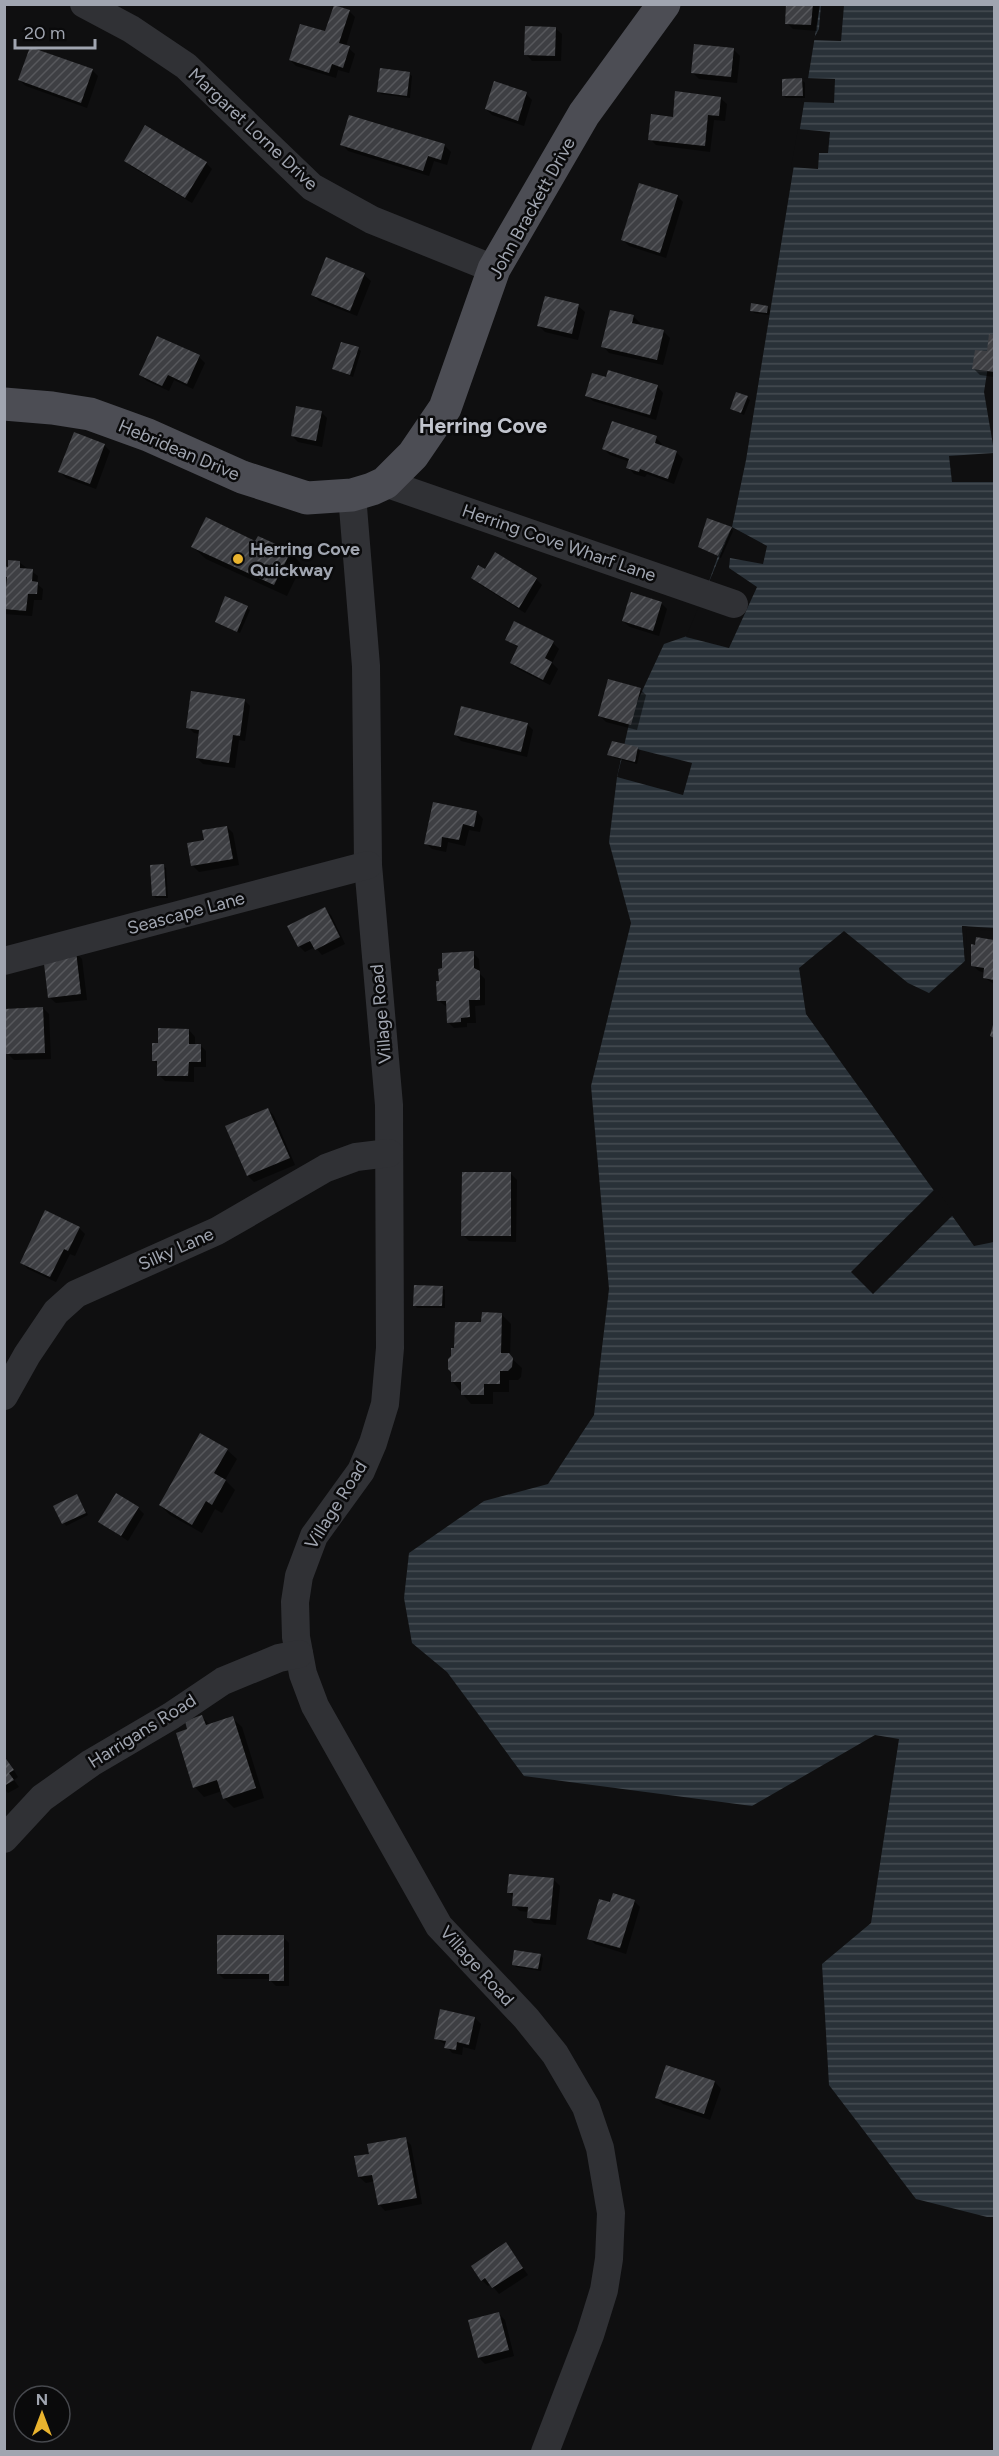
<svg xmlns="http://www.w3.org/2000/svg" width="999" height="2456" font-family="Figtree,sans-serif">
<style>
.water{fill:url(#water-rules)}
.pier{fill:#0f0f10}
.shadow{fill:#0007}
.building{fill:url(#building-hatch)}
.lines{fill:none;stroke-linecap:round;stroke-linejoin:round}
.minor{stroke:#303135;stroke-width:28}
.major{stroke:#4c4d54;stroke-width:33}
.poi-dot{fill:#e9b32e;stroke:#0a0a0b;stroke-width:2}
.labels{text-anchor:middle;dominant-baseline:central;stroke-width:5;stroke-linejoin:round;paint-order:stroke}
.street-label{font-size:18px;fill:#a0a5b0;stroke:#0a0a0b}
.poi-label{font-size:18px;font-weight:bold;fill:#a0a5b0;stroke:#0a0a0b;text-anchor:start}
.quarter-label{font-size:21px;font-weight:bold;fill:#c1c4cd;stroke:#0a0a0b}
</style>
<defs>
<pattern id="water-rules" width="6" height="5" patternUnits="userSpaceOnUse" patternTransform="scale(1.5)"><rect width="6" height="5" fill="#293138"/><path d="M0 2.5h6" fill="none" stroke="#454c52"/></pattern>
<pattern id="building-hatch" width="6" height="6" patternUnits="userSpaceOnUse" patternTransform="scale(1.5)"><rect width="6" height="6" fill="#3e3f43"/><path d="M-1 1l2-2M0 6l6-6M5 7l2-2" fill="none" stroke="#57585c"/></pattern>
</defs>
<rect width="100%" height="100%" fill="#0f0f10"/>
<!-- water -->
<polygon class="water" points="820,5 994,5 994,328 984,392 994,451 994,928 962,926 965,961 929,993 908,983 844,931 799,968 806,1014 974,1246 994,1242 994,2217 987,2217 916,2199 829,2085 822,1964 871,1923 899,1739 875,1735 752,1806 524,1776 447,1672 412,1643 404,1598 409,1553 484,1501 548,1484 594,1415 609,1289 591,1086 631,923 609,842 617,777 631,715 664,644 690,635 718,556 732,527 746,460"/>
<!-- pier -->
<g class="pier">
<polygon points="821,5 844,5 841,41 813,40 819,29"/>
<polygon points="805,78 835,79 834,103 801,102"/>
<polygon points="798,129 830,132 828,153 819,153 818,169 791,167"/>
<polygon points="994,453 994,482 952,482 949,456"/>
<polygon points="732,527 767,546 763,564 730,558 729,568 757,587 729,648 686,637"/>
<polygon points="625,746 692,763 683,795 617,777"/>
<polygon points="962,926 994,931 966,929 967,962 957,972 965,961"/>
<polygon points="936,1188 954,1214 873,1294 851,1272"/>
</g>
<!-- shadow -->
<g class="shadow">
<polygon points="788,4 819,4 817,31 793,29 787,23"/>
<polygon points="349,11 355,17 346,46 355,54 349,73 338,70 336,78 296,66 290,60 326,33"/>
<polygon points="555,28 562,34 561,61 532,61 526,54"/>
<polygon points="734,50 740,56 737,83 699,79 693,73"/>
<polygon points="92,70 98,76 87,108 26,86 19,80"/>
<polygon points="409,74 412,76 410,98 381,94 379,92"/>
<polygon points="802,80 805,83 805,98 786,98 783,95"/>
<polygon points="526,94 532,100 524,126 492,115 486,109"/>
<polygon points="720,98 727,104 725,121 714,120 710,152 656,145 650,139 674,118"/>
<polygon points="342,144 445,146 451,152 447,165 434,161 429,176 348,151"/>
<polygon points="126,161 206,163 212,169 192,203 132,167"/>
<polygon points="677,196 683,202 666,258 629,246 623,240"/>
<polygon points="326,259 364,275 371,281 357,316 319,301 313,295"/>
<polygon points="578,306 585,312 578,340 545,332 539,326"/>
<polygon points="767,307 770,310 769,315 754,313 752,310"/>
<polygon points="611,311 634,317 640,323 639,326 664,332 670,338 663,365 609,353 603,346"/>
<polygon points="990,336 994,336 994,377 980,375 974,369 988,353"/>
<polygon points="358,349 361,351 353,377 334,369"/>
<polygon points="199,357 205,363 193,389 174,380 169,391 147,381 140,375"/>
<polygon points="607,379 657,386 663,393 656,420 593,401 587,395"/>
<polygon points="747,398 750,400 744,415 731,409"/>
<polygon points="321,412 327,418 322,447 298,442 292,436"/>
<polygon points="656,438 662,444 661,447 677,453 683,459 674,484 647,474 645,477 634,474 628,467 630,462 610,455 604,449"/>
<polygon points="104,445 110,451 96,489 66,478 60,472"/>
<polygon points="731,528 733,531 721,558 703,549"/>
<polygon points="256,543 290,552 302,565 287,596 206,559 193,547"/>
<polygon points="20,563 38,576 37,584 43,589 42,600 34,600 32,616 4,614 4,597 7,597 4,568 9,568"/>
<polygon points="485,571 536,579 542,585 525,613 479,584 473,578"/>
<polygon points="226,598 250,610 240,633 217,622"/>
<polygon points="661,603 667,609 659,636 630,627 623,621"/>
<polygon points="507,639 553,643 559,649 552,663 558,669 550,685 518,669 511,663 519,648"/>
<polygon points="640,689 646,695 637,730 606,722 600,716"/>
<polygon points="244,700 250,706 245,741 239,740 235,768 203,764 197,758 200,734 194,733 188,727"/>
<polygon points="527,724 533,730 527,757 461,741 455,734"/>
<polygon points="638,748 640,751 637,764 612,757 609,755"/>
<polygon points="477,812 483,819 480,832 469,830 465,846 448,842 446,852 432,849 426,843"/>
<polygon points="227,827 233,833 239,865 199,872 193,866 206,841"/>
<polygon points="163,866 166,868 168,898 156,898 153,895"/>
<polygon points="324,909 331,915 345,944 322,955 315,947 305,952 299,946"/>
<polygon points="977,939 994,942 994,984 985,978 985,973 979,971 972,965"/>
<polygon points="76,953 82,959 87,1000 56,1003 49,997"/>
<polygon points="473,953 479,959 480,974 485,979 485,1005 475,1006 476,1023 467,1023 467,1027 454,1028 448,1022 447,1007 439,1001"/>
<polygon points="43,1008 49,1014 51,1059 14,1060 7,1053"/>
<polygon points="189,1030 195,1037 195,1045 200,1045 206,1051 206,1067 194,1067 194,1082 165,1081 159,1075 159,1066 154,1061 159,1045"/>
<polygon points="268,1109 274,1116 295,1165 254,1182 248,1176"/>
<polygon points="511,1174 517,1180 516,1242 469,1241 463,1235"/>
<polygon points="79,1228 85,1234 75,1256 70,1254 56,1282 28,1269 22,1263"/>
<polygon points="442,1288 445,1290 445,1308 417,1308 415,1305"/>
<polygon points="501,1314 511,1324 510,1357 522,1368 521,1377 518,1380 509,1380 509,1392 493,1392 493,1404 471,1404 452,1381 483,1324"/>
<polygon points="227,1450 237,1459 225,1480 235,1490 222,1513 215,1509 202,1533 170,1515 160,1505"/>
<polygon points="77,1496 88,1515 66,1526 55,1507"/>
<polygon points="138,1508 144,1514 128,1541 100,1522"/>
<polygon points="202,1717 210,1725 232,1718 242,1727 264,1798 234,1808 224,1798 222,1791 204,1797 195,1787 189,1730"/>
<polygon points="4,1755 18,1777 14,1780 19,1787 8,1793 4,1789"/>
<polygon points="554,1880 560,1886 556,1925 534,1923 528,1917 529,1912 520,1911 513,1905 514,1898 509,1892"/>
<polygon points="634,1901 640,1907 626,1954 595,1944 589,1938 611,1904"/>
<polygon points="283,1937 289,1943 289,1986 276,1986 269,1979 224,1979 218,1973"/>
<polygon points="540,1955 543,1958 541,1971 516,1967 514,1964"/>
<polygon points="475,2018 481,2024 475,2050 463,2047 462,2055 452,2053 446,2045 436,2038"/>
<polygon points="667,2067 715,2082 721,2089 710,2120 663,2104 657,2098"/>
<polygon points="405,2139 411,2145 422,2204 385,2211 379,2204 375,2181 366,2183 359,2177 371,2155"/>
<polygon points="506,2244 528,2275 499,2294 491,2284 488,2286 482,2280"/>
<polygon points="499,2314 505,2320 514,2356 485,2364 479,2358"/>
</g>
<!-- building -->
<g class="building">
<polygon points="786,4 813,4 811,25 785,24"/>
<polygon points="334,5 350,10 339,43 350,46 343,68 332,64 329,73 289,60 300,24 325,31"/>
<polygon points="525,26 556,27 555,56 524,55"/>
<polygon points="694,44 734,48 731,77 691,73"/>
<polygon points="30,47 93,69 81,103 18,80"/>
<polygon points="380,68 410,72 407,96 377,92"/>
<polygon points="802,78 803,96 782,96 782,79"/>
<polygon points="494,81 527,92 518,121 485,109"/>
<polygon points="675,91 721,97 719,116 708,115 705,146 648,140 651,114 673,117"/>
<polygon points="349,115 445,144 441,160 428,156 423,171 340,145"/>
<polygon points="145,125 207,162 185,198 124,161"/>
<polygon points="639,183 678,195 660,253 621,240"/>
<polygon points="326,257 365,273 350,311 311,295"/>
<polygon points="545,296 579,304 572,334 537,326"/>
<polygon points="751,303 768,306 767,313 750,311"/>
<polygon points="610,310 634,315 632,323 664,330 657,360 601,347"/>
<polygon points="989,334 994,335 994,372 972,369 975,350 987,351"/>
<polygon points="157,336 200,355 187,384 168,375 162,386 139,375"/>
<polygon points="341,342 359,347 350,375 332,369"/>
<polygon points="608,370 658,385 650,415 585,396 592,373 606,377"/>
<polygon points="736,392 748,396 741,413 730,409"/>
<polygon points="296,406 322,411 316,441 291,436"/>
<polygon points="612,421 657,436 655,443 677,451 668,479 640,469 639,472 626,468 629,459 602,449"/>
<polygon points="74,432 105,444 90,484 58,472"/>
<polygon points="206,517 255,541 258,536 291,551 274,585 191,547"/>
<polygon points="707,518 732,527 718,556 698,547"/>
<polygon points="495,552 537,578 519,608 471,578 478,565 485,569"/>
<polygon points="8,560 20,561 20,568 33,569 32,581 38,582 37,594 28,594 26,611 4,609 7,577 4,577 4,566 8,567"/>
<polygon points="631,592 662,602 653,631 622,621"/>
<polygon points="225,596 248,606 237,632 215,622"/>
<polygon points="514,621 554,641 545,658 552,662 543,680 510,663 518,646 505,640"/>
<polygon points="608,679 641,688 631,725 598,716"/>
<polygon points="191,691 245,699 240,736 233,735 229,763 196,758 199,730 186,728"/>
<polygon points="461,706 528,723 521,752 454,735"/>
<polygon points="612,741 638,747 635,762 607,755"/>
<polygon points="433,802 477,811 474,827 463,824 459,840 442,837 441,847 424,844"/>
<polygon points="227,826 233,859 191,866 187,843 204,840 202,830"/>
<polygon points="164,864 166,896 152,896 150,865"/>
<polygon points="325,907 340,937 315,950 310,941 298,947 287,926"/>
<polygon points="976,937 994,940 994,980 983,978 984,968 971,966 971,944 975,945"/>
<polygon points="76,951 81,994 48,998 43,955"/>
<polygon points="474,951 474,968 480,971 480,1000 469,1000 470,1017 461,1018 461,1022 447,1023 446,1001 437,1001 436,981 439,981 438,969 442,968 442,953"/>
<polygon points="43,1007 45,1053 6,1054 4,1009"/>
<polygon points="994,1021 994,1038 990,1036"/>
<polygon points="158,1028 189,1029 189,1044 201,1044 201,1062 189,1062 188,1076 157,1076 157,1061 152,1061 152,1043 158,1043"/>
<polygon points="268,1108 290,1158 247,1176 225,1126"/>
<polygon points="462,1172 511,1172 511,1236 461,1236"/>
<polygon points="45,1210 80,1227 68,1251 64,1249 50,1277 20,1263"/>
<polygon points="414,1285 443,1286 442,1306 413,1306"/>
<polygon points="482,1312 502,1313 501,1353 509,1353 513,1358 512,1367 508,1371 500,1371 500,1384 484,1384 484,1395 461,1395 461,1382 451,1382 451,1372 448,1369 448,1359 451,1356 451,1348 454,1348 455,1322 481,1322"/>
<polygon points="200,1433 228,1449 214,1473 226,1480 212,1505 206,1501 192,1525 159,1505"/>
<polygon points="116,1493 139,1507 121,1536 98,1522"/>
<polygon points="77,1494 86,1513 62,1524 53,1506"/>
<polygon points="202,1715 206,1725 233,1716 256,1788 223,1799 217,1780 193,1788 176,1733 187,1729 185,1721"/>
<polygon points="4,1756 14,1770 9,1773 14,1780 4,1786"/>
<polygon points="509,1874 554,1878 550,1920 527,1918 528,1907 512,1906 513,1893 507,1893"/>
<polygon points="613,1893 635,1900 620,1948 587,1939 599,1899 610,1902"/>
<polygon points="217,1935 284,1935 284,1981 269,1981 269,1974 217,1974"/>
<polygon points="514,1950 541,1954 538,1969 512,1965"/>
<polygon points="440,2009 475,2017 469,2045 457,2042 456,2050 444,2048 446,2041 434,2039"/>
<polygon points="666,2065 715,2081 704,2114 655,2098"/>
<polygon points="406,2137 417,2198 378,2205 372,2175 358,2177 354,2156 369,2154 367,2144"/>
<polygon points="506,2242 523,2268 492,2288 485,2278 481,2281 471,2266"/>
<polygon points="499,2312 509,2350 478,2358 468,2320"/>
</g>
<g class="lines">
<!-- minor -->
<g class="minor">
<polyline points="84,4 131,29 186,66 312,187 372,220 494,269"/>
<polyline points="385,483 734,604"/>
<polyline points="352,495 366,666 368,865 389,1105 390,1348 385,1404 373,1443 361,1471 314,1536 299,1576 295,1602 296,1637 303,1674 315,1706 439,1926 526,2018 555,2054 586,2107 600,2148 611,2213 609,2259 604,2290 590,2335 545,2452"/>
<polyline points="4,961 368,865"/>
<polyline points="4,1396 27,1355 56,1312 76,1294 217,1231 326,1168 356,1157 389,1153"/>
<polyline points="4,1839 42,1798 91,1763 171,1716 223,1681 279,1658 299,1654"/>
</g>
<!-- major -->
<polyline class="major" points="4,404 52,408 90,414 148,435 242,477 307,498 352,495 372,489 385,483 413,455 445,408 494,269 584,114 664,4"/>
</g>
<!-- markers -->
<circle class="poi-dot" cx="238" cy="559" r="6"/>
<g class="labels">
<!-- street labels -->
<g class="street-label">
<text transform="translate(253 129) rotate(43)">Margaret Lorne Drive</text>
<text transform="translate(532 208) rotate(-61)">John Brackett Drive</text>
<text transform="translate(179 450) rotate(23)">Hebridean Drive</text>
<text transform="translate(559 543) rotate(19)">Herring Cove Wharf Lane</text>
<text transform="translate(186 913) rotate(-15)">Seascape Lane</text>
<text transform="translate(381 1014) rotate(-95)">Village Road</text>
<text transform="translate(176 1249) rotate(-24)">Silky Lane</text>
<text transform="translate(336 1505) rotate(-58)">Village Road</text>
<text transform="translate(142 1731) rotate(-32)">Harrigans Road</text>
<text transform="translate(477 1966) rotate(48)">Village Road</text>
</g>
<!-- poi labels -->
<g class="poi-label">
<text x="250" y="549">Herring Cove<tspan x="250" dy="21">Quickway</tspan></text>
</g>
<!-- quarter labels -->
<g class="quarter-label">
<text x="483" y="425">Herring Cove</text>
</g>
</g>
<!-- border -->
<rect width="999" height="2456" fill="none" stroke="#a0a5b0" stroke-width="12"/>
<!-- north arrow -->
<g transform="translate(42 2414)"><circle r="28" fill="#0a0a0b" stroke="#46484d" stroke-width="1.5"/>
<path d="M0-4.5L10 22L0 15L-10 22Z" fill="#e9b32e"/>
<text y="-9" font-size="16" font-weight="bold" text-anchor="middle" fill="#a0a5b0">N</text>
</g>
<!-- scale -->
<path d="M15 39v9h80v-9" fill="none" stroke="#a0a5b0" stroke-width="3"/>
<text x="24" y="39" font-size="18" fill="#a0a5b0" stroke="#0a0a0b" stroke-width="4.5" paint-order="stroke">20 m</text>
</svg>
